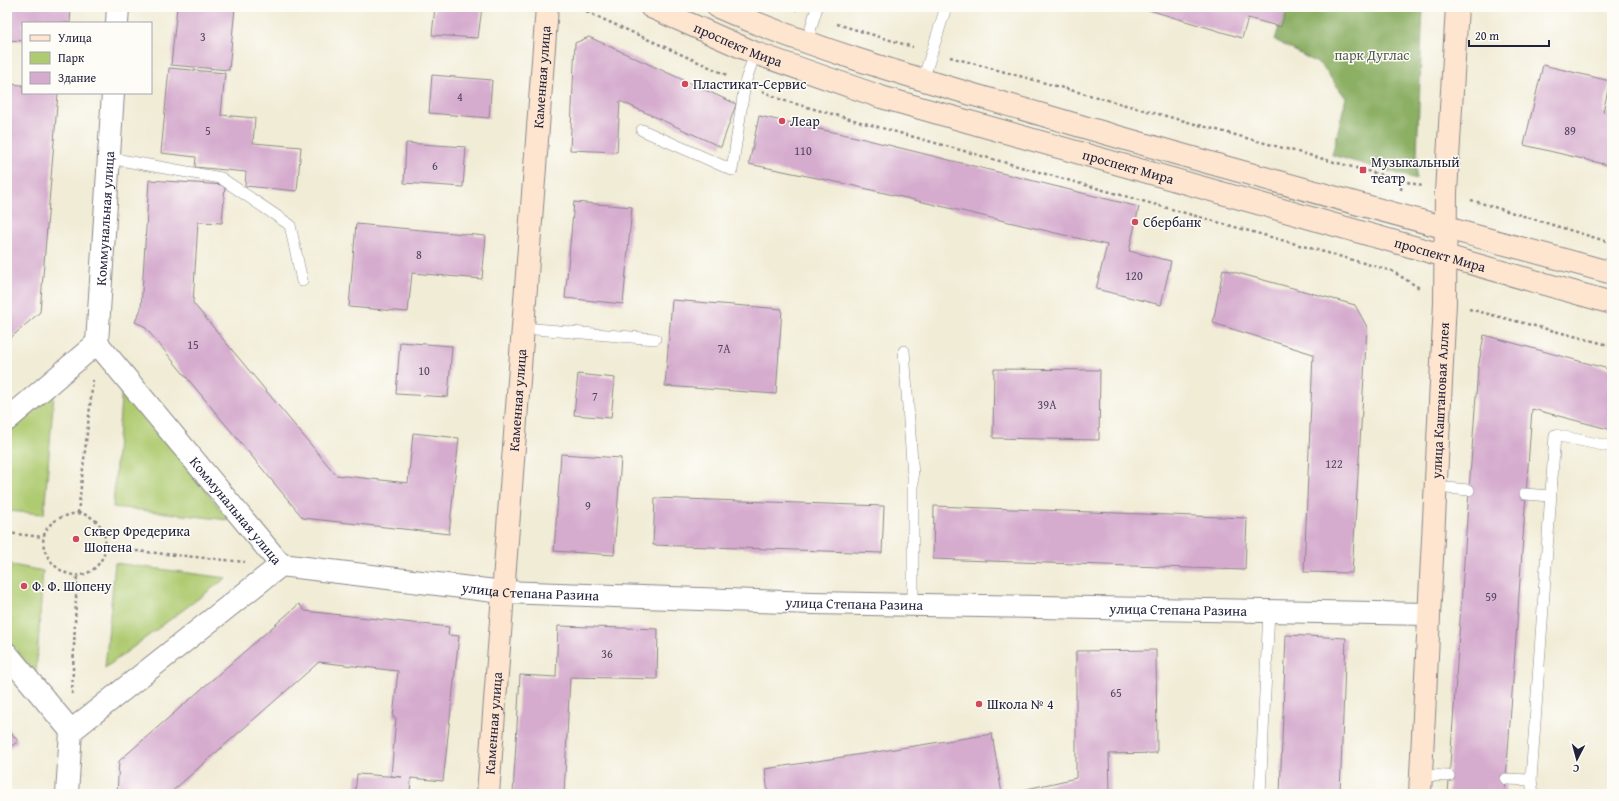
<svg xmlns="http://www.w3.org/2000/svg" width="1619" height="801" font-family="'Gentium Book Plus',serif">
<style>
.green{fill:#afcb71;stroke:#687656}
.forest{fill:#8baf63;stroke:#56684f}
.building{fill:#d5abce}
.lines{fill:none;stroke-linecap:round;stroke-linejoin:round}
.lane-casing{stroke:#8a8788;stroke-width:12}
.street-casing{stroke:#8a8788;stroke-width:24}
.secondary-casing{stroke:#8a8788;stroke-width:24}
.path{stroke:#8a8788;stroke-width:2.5;stroke-dasharray:3 3;stroke-linecap:butt}
.lane{stroke:#fff;stroke-width:11}
.street{stroke:#fff;stroke-width:22}
.secondary{stroke:#fde5d0;stroke-width:22}
.poi-dot{fill:#d1495b;stroke:#fdfcf7;stroke-width:1.5}
.labels{text-anchor:middle;dominant-baseline:central;stroke-width:3;stroke-linejoin:round;paint-order:stroke}
.number-label{font-size:12px;fill:#4f4460}
.street-label{font-size:14px;fill:#22223b;stroke:#fdfcf7}
.park-label{font-size:14px;fill:#535d4e;stroke:#fdfcf7}
.poi-label{font-size:14px;fill:#22223b;stroke:#fdfcf7;text-anchor:start}
</style>
<rect width="100%" height="100%" fill="#fdfcf7"/>
<filter id="ink" filterUnits="userSpaceOnUse"><feTurbulence type="fractalNoise" baseFrequency=".025" numOctaves="2"/><feDisplacementMap in="SourceGraphic" scale="8" xChannelSelector="R" yChannelSelector="G"/><feConvolveMatrix kernelMatrix="1 2 1 2 8 2 1 2 1" color-interpolation-filters="sRGB"/></filter>
<filter id="wash" filterUnits="userSpaceOnUse"><feTurbulence type="fractalNoise" baseFrequency=".012" numOctaves="4" result="noise"/><feDisplacementMap in="SourceGraphic" scale="16" xChannelSelector="R" yChannelSelector="G"/><feGaussianBlur stdDeviation="0.9" result="paint"/><feColorMatrix in="noise" values="0 0 0 0 0 0 0 0 0 0 0 0 0 0 0 0 0 1.4 0 .05"/><feComposite in="paint" operator="in"/></filter>
<g filter="url(#wash)">
<rect width="100%" height="100%" fill="#f1ecd6"/>
<!-- green -->
<g class="green">
<polygon points="122,385 229,520 113,507"/>
<polygon points="54,394 44,514 7,511 7,434"/>
<polygon points="115,563 226,578 105,668"/>
<polygon points="7,564 43,571 36,675 7,639"/>
</g>
<!-- forest -->
<polygon class="forest" points="1285,7 1423,7 1416,179 1332,155 1346,98 1321,65 1275,40"/>
<g id="blocks">
<!-- building -->
<g class="building">
<polygon points="7,7 71,7 70,23 23,23 23,41 7,40"/>
<polygon points="177,7 235,7 229,70 171,65"/>
<polygon points="435,7 482,7 478,38 432,35"/>
<polygon points="1139,7 1287,7 1281,27 1248,18 1242,38"/>
<polygon points="589,37 736,104 721,147 620,101 617,152 570,150 575,43"/>
<polygon points="1543,65 1610,81 1603,112 1612,114 1612,166 1524,145"/>
<polygon points="169,68 225,73 221,115 255,118 253,143 301,147 297,191 245,186 246,172 195,167 196,157 161,153"/>
<polygon points="432,75 492,80 489,118 429,113"/>
<polygon points="7,84 23,85 23,93 58,93 40,312 7,341"/>
<polygon points="759,116 856,137 1139,207 1129,251 1171,261 1161,305 1096,289 1107,245 846,184 749,164"/>
<polygon points="406,143 466,147 463,187 404,183"/>
<polygon points="149,180 225,185 222,223 198,222 193,303 336,475 408,483 413,433 459,438 449,534 303,518 144,326 135,322 141,309"/>
<polygon points="574,202 632,207 623,304 565,298"/>
<polygon points="356,224 486,236 482,279 412,273 408,312 349,307"/>
<polygon points="1223,269 1355,305 1367,327 1352,573 1304,572 1313,354 1213,323"/>
<polygon points="672,300 782,309 776,394 665,386"/>
<polygon points="1484,335 1612,370 1612,430 1532,409 1505,794 1448,794 1469,490 1478,369"/>
<polygon points="400,342 452,346 448,397 396,394"/>
<polygon points="994,369 1100,370 1099,440 993,438"/>
<polygon points="578,374 615,378 611,418 574,415"/>
<polygon points="561,454 621,458 614,555 554,551"/>
<polygon points="655,498 884,506 882,553 653,545"/>
<polygon points="934,506 1247,518 1245,570 933,559"/>
<polygon points="299,604 305,611 449,627 448,635 459,636 443,781 411,778 410,794 355,794 357,774 402,777 391,776 396,718 393,718 398,671 319,662 169,794 117,794 119,761"/>
<polygon points="558,626 658,629 657,679 570,677 564,794 513,794 520,675 556,677"/>
<polygon points="1286,635 1346,638 1340,794 1280,794"/>
<polygon points="1156,650 1157,753 1109,754 1110,791 1068,794 1004,794 1076,778 1076,651"/>
<polygon points="7,728 18,741 7,750"/>
<polygon points="992,734 1002,794 955,794 954,790 928,794 768,794 765,769"/>
</g>
</g>
</g>
<g filter="url(#ink)">
<use href="#blocks" fill-opacity="0" stroke="#8a8788" stroke-width="1"/>
<g class="lines">
<!-- lane casing -->
<g class="lane-casing">
<g id="lane">
<polyline points="807,41 817,7"/>
<polyline points="923,80 946,7"/>
<polyline points="642,130 732,170 745,83 755,53"/>
<polyline points="109,158 221,178 290,225 302,281"/>
<polyline points="523,328 655,339"/>
<polyline points="904,351 913,476 913,605"/>
<polyline points="1435,487 1469,490"/>
<polyline points="1525,494 1550,496"/>
<polyline points="1420,775 1449,776"/>
<polyline points="1506,779 1531,780"/>
<polyline points="1260,794 1269,611"/>
<polyline points="1533,794 1531,780 1555,435 1612,447"/>
</g>
</g>
<!-- street casing -->
<g class="street-casing">
<g id="street">
<polyline points="117,23 118,7"/>
<path id="s1" d="M97,343L113,93"/>
<path id="s2" d="M7,420L97,343L281,565"/>
<path id="s3" d="M281,565L503,592L812,603L1429,614"/>
<polyline points="7,654 71,731 281,565"/>
<polyline points="67,794 71,731"/>
</g>
</g>
<!-- secondary casing -->
<g class="secondary-casing">
<g id="secondary">
<path id="s4" d="M651,7L755,53L881,97L1612,303"/>
<path d="M718,7C822,53 934,83 1043,115C1232,171 1422,221 1612,273"/>
<path id="s5" d="M488,794L547,7"/>
<path id="s6" d="M1420,794L1445,303L1446,192L1457,7"/>
</g>
</g>
<!-- path -->
<g class="path">
<polyline points="576,7 727,75"/>
<polyline points="790,7 797,10"/>
<polyline points="586,12 589,7"/>
<polyline points="837,24 913,47"/>
<polyline points="950,57 1422,186"/>
<polyline points="762,91 782,100 1392,271 1421,289"/>
<polyline points="1401,190 1402,181"/>
<polyline points="1471,200 1612,243"/>
<polyline points="1469,309 1612,346"/>
<path d="M78,513C83,514 88,515 92,518C107,527 109,549 100,562C68,607 3,524 78,513Z"/>
<polyline points="78,513 93,380"/>
<polyline points="7,533 43,537"/>
<polyline points="106,548 245,562"/>
<polyline points="72,694 77,575"/>
</g>
<!-- lane -->
<use href="#lane" class="lane"/>
<!-- street -->
<use href="#street" class="street"/>
<!-- secondary -->
<use href="#secondary" class="secondary"/>
</g>
</g>
<!-- markers -->
<g class="poi-dot">
<circle cx="685" cy="84" r="4"/>
<circle cx="782" cy="121" r="4"/>
<rect x="1359" y="166" width="8" height="8" rx="2"/>
<circle cx="1135" cy="222" r="4"/>
<circle cx="76" cy="539" r="4"/>
<circle cx="24" cy="586" r="4"/>
<circle cx="979" cy="704" r="4"/>
</g>
<g class="labels">
<!-- number labels -->
<g class="number-label">
<text x="203" y="36">3</text>
<text x="460" y="96">4</text>
<text x="208" y="130">5</text>
<text x="1570" y="130">89</text>
<text x="803" y="150">110</text>
<text x="435" y="165">6</text>
<text x="419" y="254">8</text>
<text x="1134" y="275">120</text>
<text x="193" y="344">15</text>
<text x="724" y="348">7А</text>
<text x="424" y="370">10</text>
<text x="595" y="396">7</text>
<text x="1047" y="404">39А</text>
<text x="1334" y="463">122</text>
<text x="588" y="505">9</text>
<text x="1491" y="596">59</text>
<text x="607" y="653">36</text>
<text x="1116" y="692">65</text>
</g>
<!-- street labels -->
<g class="street-label">
<text stroke="none"><textPath href="#s4" startOffset="95">проспект Мира</textPath></text>
<text stroke="none"><textPath href="#s5" startOffset="719">Каменная улица</textPath></text>
<text stroke="none"><textPath href="#s4" startOffset="504">проспект Мира</textPath></text>
<text stroke="none"><textPath href="#s1" startOffset="125">Коммунальная улица</textPath></text>
<text stroke="none"><textPath href="#s4" startOffset="828">проспект Мира</textPath></text>
<text stroke="none"><textPath href="#s5" startOffset="395">Каменная улица</textPath></text>
<text stroke="none"><textPath href="#s6" startOffset="394">улица Каштановая Аллея</textPath></text>
<text stroke="none"><textPath href="#s2" startOffset="336">Коммунальная улица</textPath></text>
<text stroke="none"><textPath href="#s3" startOffset="251">улица Степана Разина</textPath></text>
<text stroke="none"><textPath href="#s3" startOffset="575">улица Степана Разина</textPath></text>
<text stroke="none"><textPath href="#s3" startOffset="899">улица Степана Разина</textPath></text>
<text stroke="none"><textPath href="#s5" startOffset="71">Каменная улица</textPath></text>
</g>
<!-- park labels -->
<g class="park-label">
<text x="1372" y="55">парк Дуглас</text>
</g>
<!-- poi labels -->
<g class="poi-label">
<text x="693" y="84">Пластикат-Сервис</text>
<text x="790" y="121">Леар</text>
<text x="1371" y="162">Музыкальный<tspan x="1371" dy="16">театр</tspan></text>
<text x="1143" y="222">Сбербанк</text>
<text x="84" y="531">Сквер Фредерика<tspan x="84" dy="16">Шопена</tspan></text>
<text x="32" y="586">Ф. Ф. Шопену</text>
<text x="987" y="704">Школа № 4</text>
</g>
</g>
<!-- margin -->
<rect width="1619" height="801" fill="none" stroke="#fdfcf7" stroke-width="24"/>
<!-- legend -->
<rect x="22" y="22" width="130" height="72" fill="#fdfcf7" stroke="#a5a5ac"/>
<rect x="30" y="35" width="20" height="6" fill="#fde5d0" stroke="#a5a5ac"/>
<text x="58" y="42" font-size="12" fill="#22223b">Улица</text>
<rect x="30" y="52" width="20" height="12" fill="#afcb71" stroke="#a5a5ac"/>
<text x="58" y="62" font-size="12" fill="#22223b">Парк</text>
<rect x="30" y="72" width="20" height="12" fill="#d5abce" stroke="#a5a5ac"/>
<text x="58" y="82" font-size="12" fill="#22223b">Здание</text>
<!-- north arrow -->
<g transform="translate(1577 759) rotate(186)" stroke="#fdfcf7" stroke-width="3" paint-order="stroke">
<path d="M0-3L7 15L0 10L-7 15Z" fill="#22223b"/>
<text y="-6" font-size="11" font-weight="bold" text-anchor="middle" fill="#22223b">С</text>
</g>
<!-- scale -->
<path d="M1469 40v6h80v-6" fill="none" stroke="#22223b" stroke-width="2"/>
<text x="1475" y="40" font-size="12" fill="#22223b" stroke="#fdfcf7" stroke-width="3" paint-order="stroke">20 m</text>
</svg>
